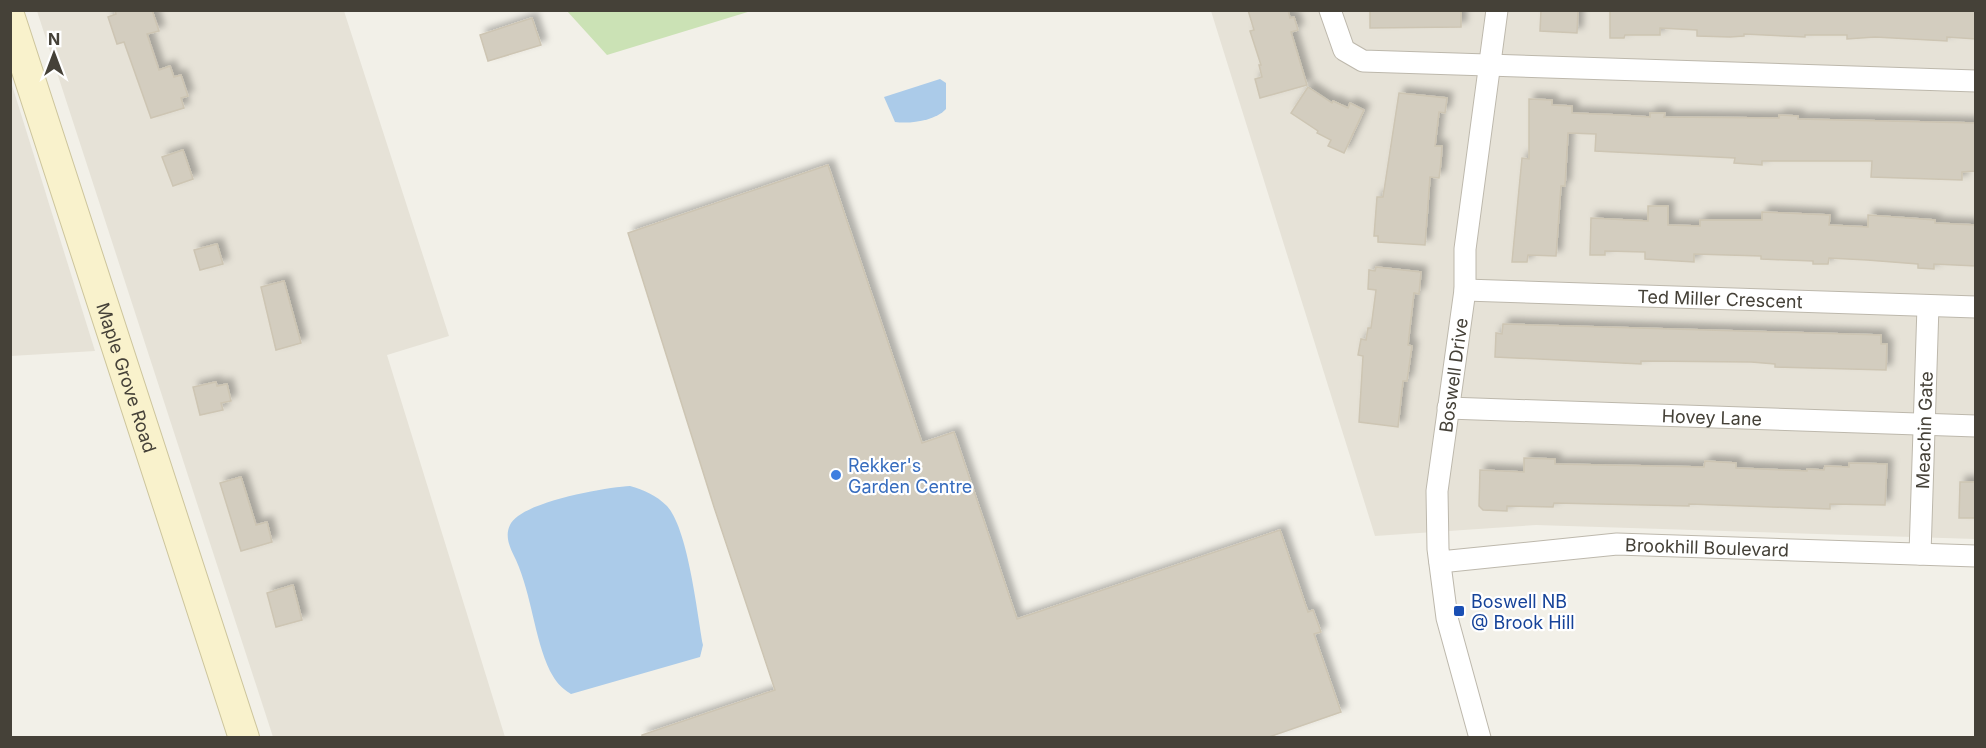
<svg xmlns="http://www.w3.org/2000/svg" width="1986" height="748" font-family="Inter,sans-serif">
<style>
.residential{fill:#e6e2d7}
.green{fill:#cbe2b5}
.water{fill:#abcbe9}
.building{fill:#d3cdbf;stroke:#cdc5b3;stroke-width:1.5;filter:url(#shadow)}
.lines{fill:none;stroke-linecap:round;stroke-linejoin:round}
.street-casing{stroke:#bdb8ac;stroke-width:23}
.secondary-casing{stroke:#cdc59c;stroke-width:32}
.street{stroke:#fff;stroke-width:21}
.secondary{stroke:#f9f2cc;stroke-width:30}
.shop-dot{fill:#3f7fe0;stroke:#fff;stroke-width:2}
.transit-dot{fill:#1a4fb4;stroke:#fff;stroke-width:2}
.labels{text-anchor:middle;dominant-baseline:central;stroke-width:4.5;stroke-linejoin:round;paint-order:stroke}
.street-label{font-size:18px;fill:#454138;stroke:#fff}
.shop-label{font-size:18px;fill:#366cbe;stroke:#fff;text-anchor:start}
.transit-label{font-size:18px;fill:#164399;stroke:#fff;text-anchor:start}
</style>
<defs>
<filter id="shadow"><feDropShadow dx="5.5" dy="-5.5" stdDeviation="3" flood-color="#0004"/></filter>
</defs>
<rect width="100%" height="100%" fill="#f2f0e8"/>
<!-- residential -->
<g class="residential">
<polygon points="37,11 344,11 449,336 387,355 505,737 273,737"/>
<polygon points="1211,11 1975,11 1975,539 1536,525 1375,536"/>
<polygon points="11,82 95,351 11,356"/>
</g>
<!-- green -->
<polygon class="green" points="567,11 751,11 607,55"/>
<!-- water -->
<g class="water">
<path d="M940,79L946,83V109C935,121 910,124 895,122L884,97Z"/>
<path d="M630,486C644,490 656,495 667,506C688,529 697,612 703,645L700,657L571,694C560,687 556,682 550,671C534,637 532,596 516,560C511,550 504,537 510,525C520,502 607,487 630,486Z"/>
</g>
<!-- building -->
<g class="building">
<polygon points="115,10 152,10 159,31 147,34 159,70 170,66 174,77 181,75 188,96 181,98 184,108 151,118 124,42 117,44 108,17 116,14"/>
<polygon points="1248,10 1288,10 1290,18 1294,17 1298,30 1291,32 1307,85 1260,98 1255,79 1262,77 1259,65 1261,65 1250,31 1254,30"/>
<polygon points="1370,10 1461,10 1461,27 1370,28"/>
<polygon points="1541,10 1578,10 1577,33 1540,31"/>
<polygon points="1610,10 1976,10 1976,39 1947,37 1947,41 1875,37 1847,39 1847,35 1805,35 1805,37 1744,34 1744,36 1730,37 1697,36 1697,30 1660,28 1660,35 1625,35 1624,38 1610,38"/>
<polygon points="532,18 541,45 488,61 480,35"/>
<polygon points="1308,87 1332,103 1333,101 1348,108 1350,103 1364,110 1344,153 1328,146 1331,140 1317,133 1318,131 1291,113"/>
<polygon points="1399,93 1447,98 1445,113 1439,112 1435,146 1442,146 1441,162 1439,178 1430,177 1425,245 1378,242 1378,236 1374,236 1377,197 1383,197"/>
<polygon points="1529,99 1552,100 1552,105 1572,106 1572,113 1620,115 1650,117 1650,113 1665,113 1664,117 1779,118 1779,115 1798,116 1798,119 1976,123 1976,171 1962,172 1962,180 1871,177 1872,161 1762,161 1762,165 1734,163 1735,158 1595,151 1596,134 1568,133 1565,186 1561,186 1556,256 1528,255 1527,262 1512,262 1522,158 1529,159"/>
<polygon points="183,150 193,179 173,186 162,157"/>
<polygon points="828,165 922,443 954,432 1017,619 1280,530 1308,612 1313,610 1321,632 1314,634 1341,712 1266,738 642,738 642,735 775,690 714,507 628,233"/>
<polygon points="1648,206 1668,206 1668,225 1700,226 1700,220 1762,220 1762,212 1830,215 1829,225 1868,227 1868,215 1935,220 1935,223 1976,225 1976,266 1934,264 1934,269 1918,268 1918,264 1867,260 1829,258 1828,264 1813,264 1813,261 1761,259 1761,256 1694,254 1694,262 1645,259 1645,252 1605,251 1605,255 1590,255 1591,218 1648,221"/>
<polygon points="217,244 223,264 200,270 194,250"/>
<polygon points="1376,267 1421,272 1419,294 1414,293 1408,345 1412,346 1407,381 1403,381 1398,427 1359,422 1363,356 1358,355 1361,339 1366,340 1368,328 1371,328 1376,290 1368,289 1369,270 1375,271"/>
<polygon points="284,281 301,343 276,350 261,287"/>
<polygon points="1503,324 1881,335 1881,344 1887,344 1886,370 1775,367 1775,364 1751,362 1641,361 1641,364 1495,357 1496,333 1502,334"/>
<polygon points="216,382 217,386 227,384 231,401 221,403 223,410 200,415 193,387"/>
<polygon points="1524,458 1555,459 1555,464 1704,467 1705,461 1736,463 1736,468 1807,471 1807,469 1824,470 1825,466 1849,467 1849,463 1887,464 1885,505 1830,504 1830,509 1689,504 1689,506 1554,503 1553,507 1507,506 1507,511 1483,510 1479,506 1480,470 1524,472"/>
<polygon points="241,477 256,525 267,522 272,542 241,551 220,483"/>
<polygon points="1960,482 1976,482 1976,518 1959,518"/>
<polygon points="293,585 302,620 276,627 267,593"/>
</g>
<g class="lines">
<!-- street casing -->
<g class="street-casing">
<g id="street">
<polyline points="1330,10 1344,50 1363,61 1976,81"/>
<path id="s1" d="M1465,290L1976,307"/>
<path id="s2" d="M1448,408L1976,426"/>
<path id="s3" d="M1920,554L1928,306"/>
<path id="s4" d="M1440,562L1617,544L1976,556"/>
<path id="s5" d="M1480,738L1447,618L1438,549L1437,491L1465,290V249L1497,10"/>
</g>
</g>
<!-- secondary casing -->
<g class="secondary-casing">
<g id="secondary">
<path id="s6" d="M10,18L244,738"/>
</g>
</g>
<!-- street -->
<use href="#street" class="street"/>
<!-- secondary -->
<use href="#secondary" class="secondary"/>
</g>
<!-- markers -->
<circle class="shop-dot" cx="836" cy="475" r="6"/>
<rect class="transit-dot" x="1453" y="605" width="12" height="12" rx="3"/>
<g class="labels">
<!-- street labels -->
<g class="street-label">
<text stroke="none"><textPath href="#s1" startOffset="255">Ted Miller Crescent</textPath></text>
<text stroke="none"><textPath href="#s5" startOffset="369">Boswell Drive</textPath></text>
<text stroke="none"><textPath href="#s6" startOffset="378">Maple Grove Road</textPath></text>
<text stroke="none"><textPath href="#s2" startOffset="264">Hovey Lane</textPath></text>
<text stroke="none"><textPath href="#s3" startOffset="124">Meachin Gate</textPath></text>
<text stroke="none"><textPath href="#s4" startOffset="268">Brookhill Boulevard</textPath></text>
</g>
<!-- shop labels -->
<g class="shop-label">
<text x="848" y="465">Rekker's<tspan x="848" dy="21">Garden Centre</tspan></text>
</g>
<!-- transit labels -->
<g class="transit-label">
<text x="1471" y="601">Boswell NB<tspan x="1471" dy="21">@ Brook Hill</tspan></text>
</g>
</g>
<!-- border -->
<rect width="1986" height="748" fill="none" stroke="#454138" stroke-width="24"/>
<!-- north arrow -->
<g transform="translate(54 54)" stroke="#ffffff" stroke-width="4.5" paint-order="stroke">
<path d="M0-4.5L10 22L0 15L-10 22Z" fill="#454138"/>
<text y="-9" font-size="16" font-weight="bold" text-anchor="middle" fill="#454138">N</text>
</g>
</svg>
